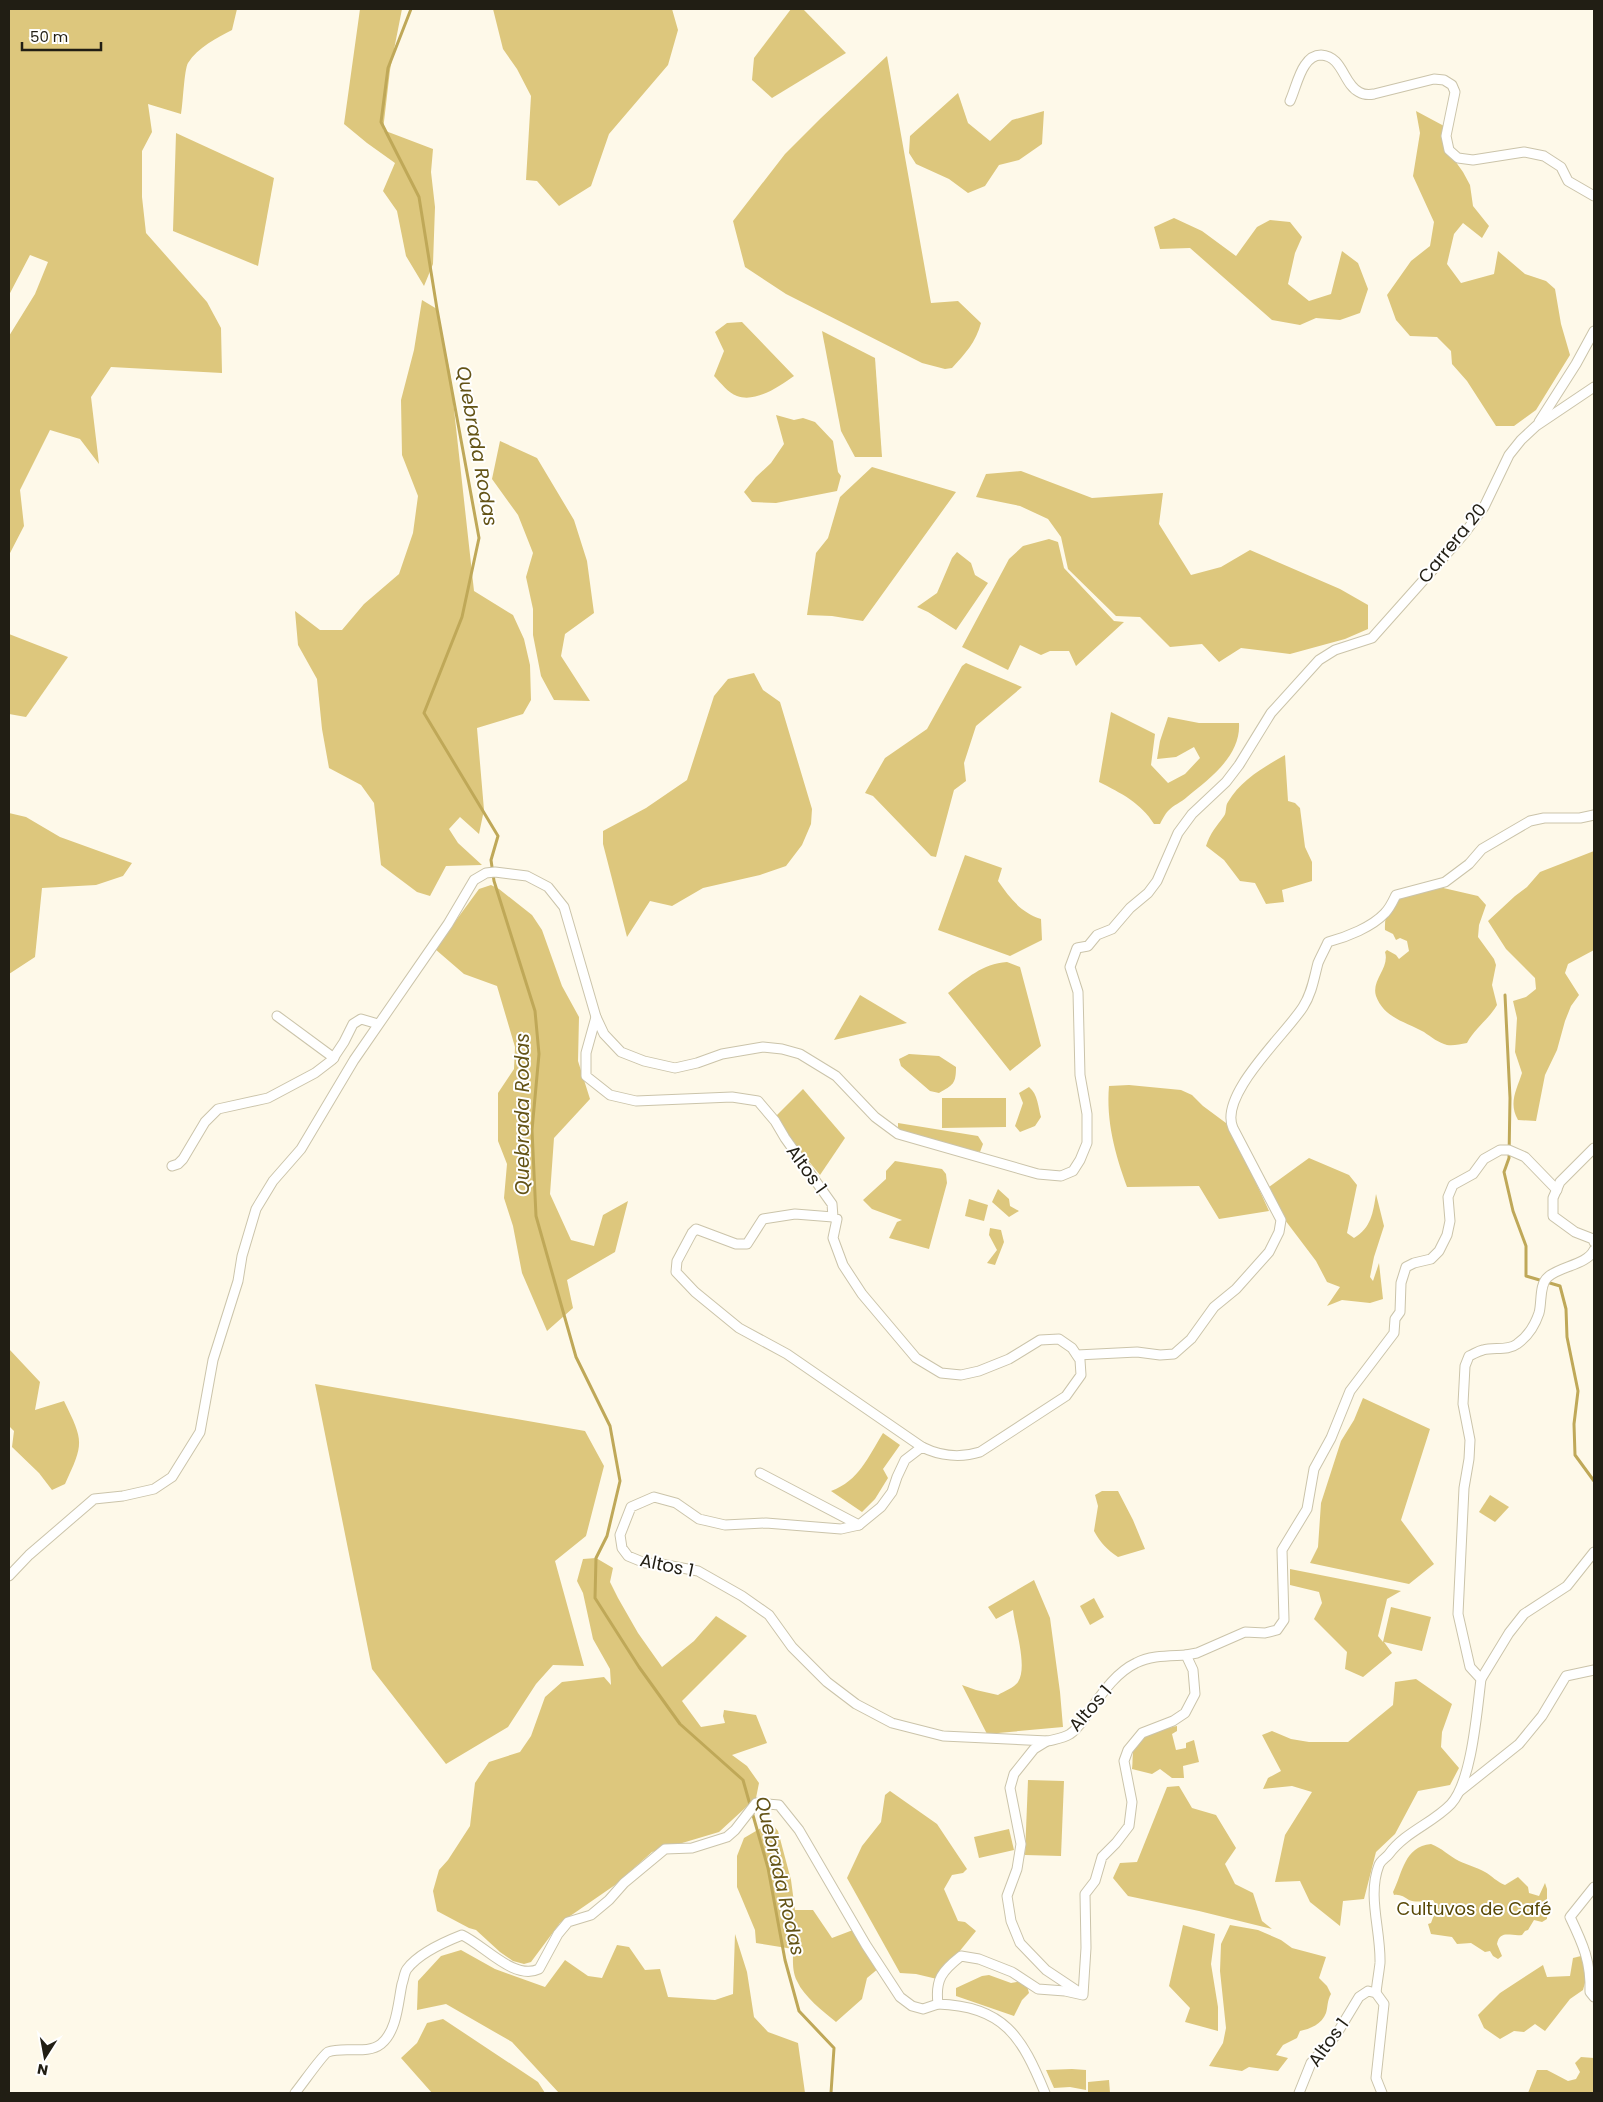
<svg xmlns="http://www.w3.org/2000/svg" width="1603" height="2102" font-family="Poppins,sans-serif">
<style>
.green{fill:#ddc77d}
.lines{fill:none;stroke-linecap:round;stroke-linejoin:round}
.stream{stroke:#bfa858;stroke-width:3}
.minor-casing{stroke:#cbc4aa;stroke-width:11}
.minor{stroke:#fff;stroke-width:9}
.labels{text-anchor:middle;dominant-baseline:central;stroke-width:4;stroke-linejoin:round;paint-order:stroke}
.street-label{font-size:18px;fill:#211e14;stroke:#fff}
.park-label{font-size:18px;fill:#594907;stroke:#fff}
.water-label{font-size:19px;font-style:italic;fill:#635316;stroke:#fff}
</style>
<rect width="100%" height="100%" fill="#fef9e9"/>
<!-- green -->
<g class="green">
<path d="M9,9H237L232,30C217,38 198,47 188,63C184,70 183,104 181,114L148,104L152,132L142,151V197L146,233L207,302L221,328L222,373L111,367L91,397L99,464L80,439L50,430L20,490L24,526L9,555V336L35,294L48,262L30,255L9,295Z"/>
<polygon points="360,9 402,9 390,70 383,130 433,149 431,172 435,207 433,264 424,286 406,256 397,211 383,191 395,163 367,143 344,124"/>
<polygon points="493,9 672,9 678,30 668,65 609,134 591,186 559,206 537,181 526,180 531,96 517,69 503,49"/>
<polygon points="791,9 803,9 846,53 772,98 752,80 754,58"/>
<path d="M887,56L931,303L958,301L981,323C976,342 965,354 952,368L945,369L922,363L786,294L745,267L733,221L785,154L821,118Z"/>
<polygon points="958,93 968,123 990,141 1012,120 1044,111 1042,144 1019,160 999,165 985,186 968,193 949,179 916,164 909,153 910,136"/>
<polygon points="1416,111 1444,126 1442,138 1448,151 1463,172 1470,185 1473,206 1489,226 1482,238 1463,223 1454,234 1447,264 1461,283 1494,274 1498,251 1525,274 1546,281 1555,289 1561,324 1570,355 1536,410 1514,426 1496,426 1467,381 1452,364 1451,351 1437,337 1410,336 1396,320 1387,295 1411,261 1430,246 1434,222 1413,176 1420,133"/>
<polygon points="176,133 274,178 258,266 173,231"/>
<polygon points="1174,218 1202,231 1236,256 1257,227 1270,220 1290,222 1302,237 1295,253 1288,284 1309,301 1331,294 1342,251 1358,263 1368,289 1360,313 1340,320 1316,318 1300,325 1272,320 1190,248 1160,249 1154,227"/>
<polygon points="422,300 437,309 450,373 474,591 513,615 524,639 530,665 531,700 523,714 477,728 484,810 479,834 460,817 449,829 458,843 482,865 446,866 430,896 417,892 381,865 374,803 361,785 329,768 322,729 317,679 298,645 295,611 320,630 342,630 364,604 399,574 413,533 418,496 402,455 401,400 414,350"/>
<path d="M742,322L794,376C780,386 756,403 737,396C728,393 721,383 714,376L724,351L715,332L727,323Z"/>
<polygon points="822,331 875,358 882,457 855,457 841,431"/>
<polygon points="776,415 794,420 803,418 815,422 833,441 838,472 841,476 837,491 776,503 752,502 744,492 756,477 771,463 784,444"/>
<polygon points="500,441 537,458 574,520 587,561 594,613 565,634 561,656 590,701 554,700 541,676 533,635 533,609 526,577 533,553 518,515 492,479"/>
<polygon points="872,467 956,492 863,621 832,616 807,615 816,553 828,538 840,497"/>
<polygon points="1021,471 1092,498 1163,493 1159,524 1191,575 1221,567 1250,550 1340,589 1368,605 1368,629 1345,639 1290,654 1241,648 1219,662 1202,644 1170,647 1140,617 1116,616 1068,569 1061,537 1048,519 1020,506 976,497 986,474"/>
<polygon points="1049,539 1058,542 1064,568 1114,621 1124,622 1076,666 1069,651 1050,651 1041,655 1020,645 1008,670 962,647 1009,559 1023,546"/>
<polygon points="957,552 971,563 975,575 988,583 956,630 928,612 917,607 937,593 952,558"/>
<polygon points="9,634 68,657 26,717 9,714"/>
<polygon points="966,663 1022,687 976,726 964,763 966,781 954,790 936,857 931,856 873,796 865,793 885,758 927,729 962,666"/>
<polygon points="754,673 763,690 780,702 812,809 811,824 802,845 786,866 760,875 703,888 672,906 650,901 627,937 603,844 603,831 646,808 687,780 714,696 728,679"/>
<path d="M1111,712L1155,734L1151,765L1168,783L1185,774L1200,758L1194,747L1176,757L1157,759L1160,741L1168,717L1199,723H1239C1241,756 1210,778 1187,797C1182,802 1173,805 1168,811C1165,814 1162,820 1160,824H1154C1141,803 1121,793 1099,782Z"/>
<path d="M1285,755L1288,801L1295,803L1300,808L1305,847L1312,862V881L1282,890L1284,902L1266,904L1255,883L1240,881L1224,860L1206,846C1210,833 1216,827 1224,816C1227,812 1225,806 1228,802C1241,780 1264,767 1285,755Z"/>
<polygon points="9,813 26,817 60,837 132,863 123,876 96,885 42,888 35,957 9,974"/>
<path d="M1594,851V950L1568,964L1565,973L1579,995L1571,1006L1565,1021L1557,1050L1545,1075L1536,1121L1518,1120C1508,1103 1517,1089 1522,1073L1515,1052L1517,1018L1513,1001L1526,997L1536,989L1535,978L1506,949L1488,921L1515,896L1527,887L1540,872Z"/>
<path d="M965,855L1002,868L998,881C1010,898 1020,912 1041,919L1042,940L1010,956L938,930Z"/>
<polygon points="491,885 499,889 532,915 542,930 562,986 579,1017 578,1061 590,1099 554,1138 550,1194 571,1240 594,1246 603,1215 628,1201 615,1252 567,1280 573,1308 547,1331 522,1273 513,1226 504,1198 507,1164 498,1141 498,1093 514,1069 515,1047 497,986 464,974 435,949 479,889"/>
<path d="M1439,887L1478,896L1486,905L1479,925L1478,937L1494,959L1496,965L1492,985L1497,1005C1489,1019 1475,1028 1467,1043C1460,1044 1454,1046 1447,1045C1439,1043 1431,1037 1424,1032C1406,1022 1384,1018 1376,996C1371,980 1390,968 1385,952L1387,950L1396,955L1399,959L1409,951L1407,941L1400,938L1396,940L1393,934L1385,930C1383,896 1414,893 1439,887Z"/>
<path d="M1007,962L1020,967L1041,1046L1010,1071L948,993C967,978 982,964 1007,962Z"/>
<polygon points="860,995 907,1023 834,1040"/>
<path d="M909,1054L939,1056L956,1067C956,1084 953,1085 939,1093L930,1091L901,1066L899,1059Z"/>
<path d="M1129,1085L1181,1090L1192,1095L1203,1106L1230,1126L1269,1211L1219,1219L1199,1186L1127,1187C1115,1154 1106,1121 1109,1086Z"/>
<path d="M1029,1087C1038,1094 1038,1107 1041,1117L1035,1126L1020,1132L1015,1126L1023,1103L1019,1093Z"/>
<polygon points="803,1089 845,1138 820,1175 793,1142 776,1116"/>
<polygon points="942,1098 1006,1098 1006,1127 942,1128"/>
<polygon points="898,1123 978,1136 983,1144 980,1152 938,1143 898,1130"/>
<path d="M1309,1158L1349,1175L1357,1185L1347,1233L1354,1238C1371,1228 1373,1213 1376,1194L1384,1226L1374,1257L1370,1277L1373,1281L1379,1263L1383,1299L1370,1303L1342,1300L1327,1306L1340,1287L1327,1282L1316,1261L1285,1220L1269,1187Z"/>
<polygon points="895,1161 942,1169 946,1174 947,1183 929,1249 889,1238 897,1222 902,1220 872,1209 863,1200 886,1179 886,1171"/>
<polygon points="998,1189 1009,1199 1010,1206 1019,1211 1009,1217 992,1202"/>
<polygon points="969,1199 988,1205 984,1221 965,1216"/>
<polygon points="990,1228 1001,1230 1004,1242 995,1265 987,1263 997,1250 989,1235"/>
<path d="M9,1349L40,1382L35,1410L64,1401C84,1442 84,1443 65,1484L52,1490L39,1473L12,1447L14,1431L9,1426Z"/>
<polygon points="315,1384 585,1431 604,1466 586,1536 555,1561 584,1666 553,1665 536,1684 508,1727 446,1764 372,1669"/>
<polygon points="1363,1398 1430,1429 1401,1520 1434,1564 1409,1584 1310,1563 1318,1547 1321,1503 1341,1441 1354,1420"/>
<path d="M883,1433L900,1445L883,1469L888,1478L875,1499L862,1512L831,1491C859,1481 868,1457 883,1433Z"/>
<path d="M1102,1491H1118L1133,1520L1145,1549L1118,1557C1107,1550 1100,1542 1094,1531L1098,1506L1095,1495Z"/>
<polygon points="1490,1495 1509,1507 1495,1522 1479,1512"/>
<polygon points="596,1558 613,1568 610,1582 618,1598 638,1633 662,1667 694,1641 716,1616 747,1636 682,1701 701,1727 725,1723 723,1716 724,1710 756,1715 767,1743 732,1755 747,1766 759,1783 756,1798 719,1832 652,1852 615,1885 560,1923 531,1962 524,1964 513,1961 500,1952 476,1930 469,1928 437,1911 433,1891 439,1870 448,1860 470,1826 475,1783 489,1762 520,1752 531,1736 545,1697 562,1682 604,1677 611,1685 610,1669 593,1639 583,1593 577,1581 583,1559"/>
<polygon points="1290,1569 1401,1591 1387,1599 1378,1636 1383,1642 1391,1607 1431,1617 1422,1651 1384,1642 1392,1653 1363,1677 1345,1669 1347,1652 1314,1619 1322,1603 1319,1592 1290,1585"/>
<path d="M1034,1580L1050,1618L1060,1692L1063,1727L987,1734L962,1685L976,1690L998,1695C1004,1691 1014,1688 1018,1682C1028,1667 1015,1628 1013,1610L996,1619L988,1607Z"/>
<polygon points="1094,1598 1104,1617 1090,1625 1080,1606"/>
<polygon points="1416,1679 1452,1704 1442,1732 1441,1747 1459,1768 1450,1785 1418,1791 1395,1834 1376,1852 1364,1899 1343,1901 1340,1926 1310,1902 1300,1881 1275,1882 1285,1835 1312,1792 1292,1786 1263,1789 1268,1778 1281,1771 1262,1735 1272,1731 1291,1739 1309,1742 1348,1742 1393,1705 1395,1682"/>
<path d="M1177,1726V1731L1172,1734L1176,1750L1186,1748V1743L1194,1740L1199,1762L1183,1766L1184,1778H1172L1160,1769L1152,1774L1132,1769C1133,1763 1132,1754 1134,1748C1140,1733 1163,1729 1177,1726Z"/>
<polygon points="1028,1780 1064,1781 1061,1856 1025,1855"/>
<polygon points="1179,1786 1192,1808 1216,1815 1236,1848 1225,1864 1235,1884 1253,1893 1262,1921 1272,1929 1199,1911 1128,1896 1113,1878 1120,1863 1137,1862 1167,1787"/>
<polygon points="890,1791 937,1824 967,1869 963,1873 952,1875 944,1889 958,1921 965,1922 976,1931 937,1979 916,1974 900,1973 847,1878 862,1846 881,1822 885,1795"/>
<path d="M768,1824L773,1825L778,1831L791,1880L795,1910H813L832,1938L853,1930L879,1968L867,1978L862,1999L836,2022C823,2011 804,1997 797,1981C792,1972 793,1960 793,1949L756,1943L755,1930L737,1887V1856L744,1838Z"/>
<polygon points="1009,1829 1014,1850 979,1858 974,1837"/>
<path d="M1431,1844C1442,1848 1449,1856 1459,1861C1468,1865 1476,1867 1485,1872C1492,1876 1497,1882 1505,1885L1518,1877L1528,1887L1529,1893L1539,1896L1545,1883L1547,1889V1919L1542,1922L1534,1920L1528,1930L1525,1931L1522,1935C1512,1937 1500,1929 1497,1944L1502,1956L1498,1959L1493,1956L1490,1951L1485,1952L1471,1943L1457,1944L1452,1937L1431,1934L1428,1924L1431,1923L1435,1912L1439,1910L1433,1900C1425,1901 1416,1903 1409,1900C1404,1897 1400,1894 1394,1895L1393,1892C1403,1872 1404,1847 1431,1844Z"/>
<polygon points="1183,1925 1215,1934 1211,1964 1218,2007 1218,2031 1185,2022 1190,2008 1169,1986"/>
<path d="M1230,1925L1258,1930L1281,1940L1292,1948L1326,1957L1319,1978L1327,1986L1331,1994C1327,2001 1328,2006 1326,2013C1322,2024 1310,2029 1300,2031L1297,2038L1283,2045L1276,2055L1288,2058L1278,2071L1249,2067L1242,2071L1209,2066L1223,2043L1226,2028L1220,1971L1221,1944Z"/>
<polygon points="735,1934 747,1972 754,2017 768,2032 798,2043 805,2093 559,2093 512,2042 446,2004 417,2010 418,1981 441,1956 461,1950 495,1969 545,1987 565,1960 588,1976 602,1978 617,1945 629,1947 645,1970 660,1969 668,1997 715,2000 733,1994"/>
<polygon points="1581,1956 1586,1979 1583,1990 1570,1999 1545,2031 1535,2024 1524,2032 1514,2031 1500,2039 1484,2028 1478,2015 1500,1993 1543,1965 1547,1977 1570,1976 1573,1958"/>
<polygon points="989,1975 1011,1983 1022,1981 1027,1986 1029,1993 1022,2000 1014,2016 956,1996 956,1988 982,1976"/>
<polygon points="443,2019 538,2082 545,2093 432,2093 401,2058 417,2043 427,2023"/>
<polygon points="1581,2057 1594,2058 1594,2093 1528,2093 1537,2070 1547,2070 1568,2081 1576,2079 1580,2072 1575,2063"/>
<polygon points="1072,2069 1086,2070 1086,2090 1070,2087 1054,2088 1046,2070"/>
<polygon points="1109,2080 1110,2093 1088,2093 1088,2082"/>
</g>
<g class="lines">
<!-- stream -->
<g class="stream">
<polyline points="411,9 388,68 381,122 419,197 437,309 479,538 462,617 424,713 498,836 491,860 494,881 535,1011 539,1054 532,1130 536,1216 576,1357 610,1426 620,1481 607,1536 596,1558 595,1598 639,1667 680,1724 743,1780 768,1868 785,1960 799,2011 834,2048 831,2093"/>
<polyline points="1505,995 1510,1098 1509,1158 1504,1172 1513,1211 1526,1246 1526,1276 1560,1286 1566,1309 1567,1337 1578,1391 1574,1424 1575,1455 1594,1481"/>
</g>
<!-- minor casing -->
<g class="minor-casing">
<g id="minor">
<path d="M1290,101C1295,90 1298,75 1305,65C1309,59 1315,55 1321,55C1343,56 1343,84 1359,92C1364,95 1369,95 1374,94L1434,79L1444,80L1452,85L1455,92L1446,136L1449,150L1458,158L1473,160L1524,152L1544,156L1561,167L1568,181L1594,196"/>
<polyline points="1539,422 1576,364 1594,331"/>
<polyline points="277,1016 334,1058"/>
<path d="M596,1017L586,1053V1076L610,1095L636,1101L732,1097L758,1101L775,1121L785,1138L832,1204L833,1217L837,1219L833,1238L843,1265L862,1294L916,1358L941,1373L961,1375L979,1371L1009,1359L1040,1340L1059,1339L1072,1348L1080,1360L1081,1375L1066,1396L980,1452C961,1458 940,1456 922,1447L905,1460L897,1477L892,1492L881,1507L859,1525L841,1529L766,1523L725,1525L699,1519L676,1503L654,1497L631,1507L620,1535L622,1548L628,1556L645,1563L661,1564L698,1571L742,1596L769,1615L792,1647L827,1682L856,1704L892,1723L943,1736L1048,1741C1056,1739 1064,1738 1070,1734C1078,1729 1083,1720 1088,1713C1101,1695 1115,1673 1136,1663C1151,1655 1170,1656 1186,1655L1193,1670L1195,1694L1185,1713L1173,1721L1142,1733L1128,1750L1124,1761L1132,1802L1129,1826L1116,1843L1102,1857L1095,1881L1085,1894L1086,1948L1083,1995L1065,1991L1038,1989L1012,1972L979,1959L961,1956C942,1971 935,1979 938,2004C1004,2006 1022,2037 1045,2093"/>
<polyline points="1594,1148 1560,1182 1553,1198 1553,1216 1575,1232 1593,1239 1594,1242"/>
<polyline points="172,1166 178,1164 183,1159 205,1122 218,1109 268,1098 315,1073 332,1060 344,1042 353,1024 361,1019 378,1024"/>
<polyline points="833,1217 795,1214 763,1219 747,1244 736,1244 696,1229 692,1233 677,1261 676,1272 695,1292 739,1328 787,1354 922,1447"/>
<path d="M1077,1355L1137,1352L1160,1355L1174,1354L1191,1339L1214,1307L1236,1289L1269,1252L1279,1232L1281,1220L1233,1128C1218,1095 1286,1034 1303,1007C1312,993 1314,978 1318,963C1321,956 1325,949 1328,942C1347,937 1372,927 1385,913C1390,908 1393,901 1396,895L1445,882L1469,864L1482,849L1530,821L1544,818H1580L1594,815"/>
<polyline points="760,1473 859,1525"/>
<polyline points="9,1576 29,1555 94,1499 123,1496 154,1489 172,1477 200,1432 213,1360 238,1281 242,1256 256,1209 273,1181 301,1149 354,1060 448,924 474,880 486,873 495,872 527,876 548,887 564,907 596,1017 604,1034 621,1052 644,1061 675,1068 697,1063 722,1054 763,1047 782,1049 800,1054 836,1076 875,1117 898,1134 1038,1174 1061,1176 1073,1171 1080,1160 1087,1143 1087,1114 1080,1075 1078,992 1070,967 1077,948 1088,946 1097,935 1112,929 1130,908 1148,893 1157,881 1178,833 1192,814 1226,782 1239,765 1271,713 1319,660 1335,650 1372,638 1437,565 1464,534 1484,507 1509,455 1521,440 1536,426 1594,387"/>
<polyline points="1186,1655 1197,1653 1245,1632 1265,1633 1277,1630 1284,1620 1282,1550 1307,1509 1314,1469 1331,1438 1350,1391 1394,1333 1395,1319 1400,1312 1401,1283 1406,1267 1414,1263 1431,1259 1439,1251 1447,1235 1450,1221 1448,1197 1453,1185 1473,1174 1484,1159 1500,1150 1509,1150 1525,1157 1557,1190"/>
<polyline points="1481,1679 1509,1633 1524,1614 1567,1586 1594,1552"/>
<polyline points="1047,1741 1034,1749 1014,1774 1010,1788 1021,1844 1017,1869 1007,1896 1011,1921 1020,1943 1046,1970 1079,1992"/>
<polyline points="1460,1791 1519,1744 1542,1716 1566,1676 1594,1670"/>
<path d="M1594,1887L1570,1917C1583,1944 1591,1962 1590,1992L1594,1997"/>
<path d="M1376,1993C1377,1983 1379,1972 1380,1963C1381,1930 1367,1896 1379,1865C1381,1860 1386,1858 1389,1854C1405,1832 1433,1823 1451,1804C1472,1781 1477,1710 1481,1679L1470,1667L1458,1614L1464,1488L1469,1459L1470,1440L1463,1404L1465,1366L1469,1356C1474,1354 1478,1351 1483,1350C1494,1347 1508,1351 1517,1344C1527,1337 1535,1325 1539,1313C1542,1303 1539,1284 1548,1277C1560,1266 1587,1265 1594,1250"/>
<path d="M295,2093C301,2086 323,2054 328,2052C344,2046 367,2055 381,2044C397,2031 398,2003 402,1984C404,1979 404,1973 407,1969C419,1953 444,1942 462,1935C484,1945 514,1981 539,1969L558,1934L568,1922L591,1915L609,1900L624,1883L665,1849L692,1848L727,1837L735,1830L756,1803L779,1805L799,1830L866,1945L900,1997L912,2006L923,2009L938,2004"/>
<polyline points="1299,2093 1311,2063 1336,2035 1359,1997 1368,1991 1376,1993 1384,2004 1376,2078 1382,2093"/>
</g>
</g>
<!-- minor -->
<use href="#minor" class="minor"/>
</g>
<g class="labels">
<!-- street labels -->
<g class="street-label">
<text transform="translate(1452 543) rotate(-51)">Carrera 20</text>
<text transform="translate(807 1169) rotate(54)">Altos 1</text>
<text transform="translate(667 1565) rotate(12)">Altos 1</text>
<text transform="translate(1090 1708) rotate(-49)">Altos 1</text>
<text transform="translate(1328 2042) rotate(-54)">Altos 1</text>
</g>
<!-- park labels -->
<g class="park-label">
<text x="1474" y="1908">Cultuvos de Café</text>
</g>
<!-- water labels -->
<g class="water-label">
<text transform="translate(477 446) rotate(80)">Quebrada Rodas</text>
<text transform="translate(522 1114) rotate(-90)">Quebrada Rodas</text>
<text transform="translate(780 1876) rotate(77)">Quebrada Rodas</text>
</g>
</g>
<!-- border -->
<rect width="1603" height="2102" fill="none" stroke="#211e14" stroke-width="20"/>
<!-- north arrow -->
<g transform="translate(45 2057) rotate(191)" stroke="#ffffff" stroke-width="4" paint-order="stroke">
<path d="M0-4L9 19L0 12L-9 19Z" fill="#211e14"/>
<text y="-8" font-size="14" font-weight="bold" text-anchor="middle" fill="#211e14">N</text>
</g>
<!-- scale -->
<path d="M22 42v8h79v-8" fill="none" stroke="#211e14" stroke-width="2.5"/>
<text x="30" y="42" font-size="15" fill="#211e14" stroke="#ffffff" stroke-width="4" paint-order="stroke">50 m</text>
</svg>
